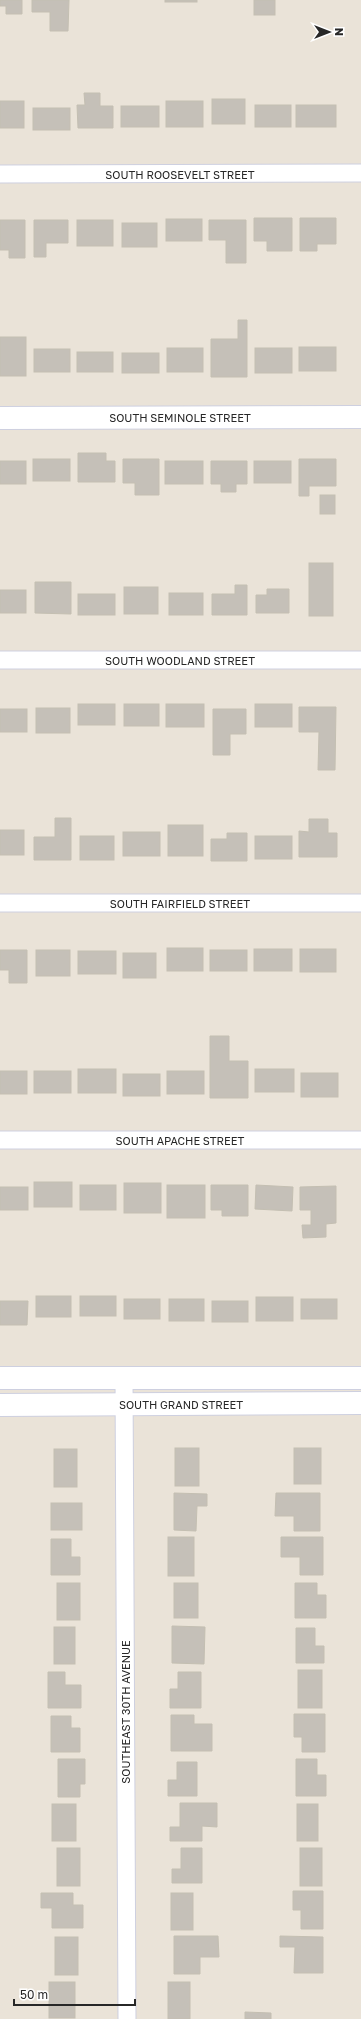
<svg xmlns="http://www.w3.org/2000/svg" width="361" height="2019" font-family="'Golos Text',sans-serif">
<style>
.building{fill:#c5c0b8;stroke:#c4bfb2}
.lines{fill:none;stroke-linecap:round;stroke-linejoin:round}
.street-casing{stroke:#ced0e0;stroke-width:19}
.secondary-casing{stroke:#ced0e0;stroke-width:24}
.street{stroke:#fff;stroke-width:17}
.secondary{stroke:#fff;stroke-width:22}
.labels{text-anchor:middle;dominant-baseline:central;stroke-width:4;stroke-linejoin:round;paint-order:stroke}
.street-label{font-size:11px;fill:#272727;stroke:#fff}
</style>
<rect width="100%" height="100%" fill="#eae3d8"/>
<!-- building -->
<g class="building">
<polygon points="0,0 22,0 22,14 6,14 6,6 0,6"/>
<polygon points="32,0 69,0 68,31 50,31 50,12 32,12"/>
<rect x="165" y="0" width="32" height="2"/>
<rect x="254" y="0" width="21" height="15"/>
<polygon points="84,93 100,93 100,106 113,106 113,128 78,128 77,105 85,105"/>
<rect x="212" y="99" width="33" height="25"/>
<rect x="0" y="101" width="24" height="27"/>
<rect x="166" y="101" width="37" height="26"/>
<rect x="255" y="105" width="36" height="22"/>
<rect x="296" y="105" width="40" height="22"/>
<rect x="121" y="106" width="38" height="21"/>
<rect x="33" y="108" width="37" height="22"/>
<polygon points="254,218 292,218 292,251 267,251 267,241 254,241"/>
<polygon points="300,218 336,218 336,244 317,244 317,251 300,251"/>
<rect x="166" y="219" width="36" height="22"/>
<polygon points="0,220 25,220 25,258 9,258 9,250 0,250"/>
<polygon points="34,220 68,220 68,243 46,243 46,257 34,257"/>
<rect x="77" y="220" width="36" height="26"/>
<polygon points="209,220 246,220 246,263 226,263 226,240 209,240"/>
<rect x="122" y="223" width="35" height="24"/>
<polygon points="238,320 247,320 247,377 211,377 211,339 238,339"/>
<rect x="0" y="337" width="26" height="39"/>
<rect x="299" y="347" width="37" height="24"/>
<rect x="167" y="348" width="36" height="24"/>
<rect x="255" y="348" width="37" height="25"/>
<rect x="34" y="349" width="36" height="23"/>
<rect x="77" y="352" width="36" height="20"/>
<rect x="122" y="353" width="37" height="20"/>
<polygon points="78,453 106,453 106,461 115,461 115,482 78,482"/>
<rect x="33" y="459" width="37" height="22"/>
<polygon points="123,459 159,459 159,495 135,495 135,483 123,483"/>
<polygon points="299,459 336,459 336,486 309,486 309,496 299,496"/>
<rect x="0" y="461" width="26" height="23"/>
<rect x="165" y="461" width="38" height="23"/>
<polygon points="211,461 247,461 247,484 236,484 236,492 221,492 221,484 211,484"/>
<rect x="254" y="461" width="37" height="22"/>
<rect x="320" y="495" width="15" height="19"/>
<rect x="309" y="563" width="24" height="53"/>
<polygon points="35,582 71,582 71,614 35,613"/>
<polygon points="235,585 247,585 247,615 212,615 212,594 235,594"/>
<rect x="124" y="587" width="34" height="27"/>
<polygon points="267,589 289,589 289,613 256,613 256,595 267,595"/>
<rect x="0" y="590" width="26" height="23"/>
<rect x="169" y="593" width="34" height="22"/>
<rect x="78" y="594" width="37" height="21"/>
<rect x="78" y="704" width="37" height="21"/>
<rect x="124" y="704" width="35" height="22"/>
<rect x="166" y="704" width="38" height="23"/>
<rect x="255" y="704" width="37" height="23"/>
<polygon points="299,707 336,707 335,770 318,770 319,732 299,732"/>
<rect x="36" y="708" width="34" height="25"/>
<rect x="0" y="709" width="27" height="23"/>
<polygon points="213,709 246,709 246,734 230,734 230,755 213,755"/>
<polygon points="55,818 71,818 71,860 34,860 34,837 55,837"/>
<polygon points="309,819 328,819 328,833 337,833 337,857 299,857 299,831 309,832"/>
<rect x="168" y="825" width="35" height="31"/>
<rect x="0" y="830" width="24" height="25"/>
<rect x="123" y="832" width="37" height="24"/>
<polygon points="227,833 247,833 247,861 211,861 211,839 227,839"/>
<rect x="80" y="836" width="34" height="24"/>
<rect x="255" y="836" width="37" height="23"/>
<rect x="167" y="948" width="36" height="23"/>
<rect x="254" y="949" width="38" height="22"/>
<rect x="300" y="949" width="36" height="23"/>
<polygon points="0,950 27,950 27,983 9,983 9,970 0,970"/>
<rect x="36" y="950" width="34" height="26"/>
<rect x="210" y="950" width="37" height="21"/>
<rect x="78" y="951" width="38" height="23"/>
<rect x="123" y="953" width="33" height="25"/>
<polygon points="210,1036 229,1036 229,1061 248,1061 248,1098 210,1098"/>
<rect x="78" y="1069" width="38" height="24"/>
<rect x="255" y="1069" width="39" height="23"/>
<rect x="0" y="1071" width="27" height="23"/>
<rect x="34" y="1071" width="37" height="22"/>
<rect x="167" y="1071" width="37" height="23"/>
<rect x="301" y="1073" width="37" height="24"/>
<rect x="123" y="1074" width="37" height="22"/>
<rect x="34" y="1182" width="38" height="25"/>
<rect x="124" y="1183" width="37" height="30"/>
<rect x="80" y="1185" width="36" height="25"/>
<rect x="167" y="1185" width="38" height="33"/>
<polygon points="211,1185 248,1185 248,1216 222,1216 222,1210 211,1210"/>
<polygon points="256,1185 293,1187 292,1211 255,1209"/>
<polygon points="336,1186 336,1223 326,1224 326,1237 303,1238 302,1225 311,1225 311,1210 300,1210 300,1187"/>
<rect x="0" y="1187" width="28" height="23"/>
<rect x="36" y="1296" width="35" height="21"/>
<rect x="80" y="1296" width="36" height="20"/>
<rect x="256" y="1297" width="37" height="24"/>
<rect x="124" y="1299" width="36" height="20"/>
<rect x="169" y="1299" width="35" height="22"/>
<rect x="301" y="1299" width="36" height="20"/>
<polygon points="0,1301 28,1301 27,1325 0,1325"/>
<rect x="212" y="1301" width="36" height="21"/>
<rect x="175" y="1448" width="24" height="38"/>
<rect x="294" y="1448" width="27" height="36"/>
<rect x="54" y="1449" width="23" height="38"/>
<polygon points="174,1493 207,1494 207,1506 197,1506 196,1531 174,1530"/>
<polygon points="276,1493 320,1493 320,1531 294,1531 294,1516 275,1516"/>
<rect x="51" y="1503" width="31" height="27"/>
<rect x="168" y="1537" width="26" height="39"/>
<polygon points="281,1537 323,1537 323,1575 300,1575 300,1557 281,1557"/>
<polygon points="51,1539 71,1539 71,1557 80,1557 80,1575 51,1575"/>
<rect x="57" y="1583" width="23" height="37"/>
<rect x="174" y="1583" width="24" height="35"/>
<polygon points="295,1583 317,1583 317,1595 326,1595 326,1618 295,1618"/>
<polygon points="172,1626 205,1627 204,1664 172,1663"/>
<rect x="54" y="1627" width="21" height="37"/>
<polygon points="296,1628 315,1628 315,1646 324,1646 324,1663 296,1663"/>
<rect x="298" y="1670" width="24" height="38"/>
<polygon points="48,1672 65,1672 65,1685 81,1685 81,1708 48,1708"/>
<polygon points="178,1672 201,1672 201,1708 170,1708 170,1689 178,1689"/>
<polygon points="294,1714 325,1714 325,1752 302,1752 302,1737 294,1737"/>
<polygon points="171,1715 194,1715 194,1724 212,1724 212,1751 171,1751"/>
<polygon points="51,1716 71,1716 71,1728 80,1728 80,1752 51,1752"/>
<polygon points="58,1759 85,1759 85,1784 80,1784 80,1797 58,1797"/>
<polygon points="296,1759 317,1759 317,1775 326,1775 326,1796 296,1796"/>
<polygon points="177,1762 197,1762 197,1796 168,1796 168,1780 177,1780"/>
<polygon points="180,1803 217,1803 217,1827 202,1826 202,1841 170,1841 170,1827 180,1827"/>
<rect x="52" y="1804" width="24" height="37"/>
<rect x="297" y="1804" width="21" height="37"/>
<rect x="57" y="1848" width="23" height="38"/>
<polygon points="181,1848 202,1848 202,1883 172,1883 172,1869 181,1869"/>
<rect x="300" y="1848" width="22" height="38"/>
<polygon points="293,1891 323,1891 323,1929 301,1929 301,1910 293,1910"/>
<polygon points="41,1893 73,1893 73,1905 83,1905 83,1928 52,1928 52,1908 41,1908"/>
<rect x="171" y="1893" width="22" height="37"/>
<polygon points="174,1936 218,1936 219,1957 200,1957 200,1974 174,1974"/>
<polygon points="280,1936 323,1937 323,1973 294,1973 295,1947 280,1947"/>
<rect x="55" y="1937" width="23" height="38"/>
<rect x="49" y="1982" width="26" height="36"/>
<rect x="168" y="1982" width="22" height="37"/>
<polygon points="245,2012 271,2013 271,2019 245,2019"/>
</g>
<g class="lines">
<!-- street casing -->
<g class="street-casing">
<g id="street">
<polyline points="0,174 361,173"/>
<polyline points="0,660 361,660"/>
<polyline points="0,903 361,903"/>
<polyline points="0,1140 361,1140"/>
<polyline points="124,1377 127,2019"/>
</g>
</g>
<!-- secondary casing -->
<g class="secondary-casing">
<g id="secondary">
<polyline points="0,418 361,417"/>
<polyline points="0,1378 361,1378"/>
<polyline points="0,1405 361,1403"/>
</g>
</g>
<!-- street -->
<use href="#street" class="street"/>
<!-- secondary -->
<use href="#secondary" class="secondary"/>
</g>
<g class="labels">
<!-- street labels -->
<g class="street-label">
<text x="180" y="174">SOUTH ROOSEVELT STREET</text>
<text x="180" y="417">SOUTH SEMINOLE STREET</text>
<text x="180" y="660">SOUTH WOODLAND STREET</text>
<text x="180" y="903">SOUTH FAIRFIELD STREET</text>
<text x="180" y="1140">SOUTH APACHE STREET</text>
<text x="181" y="1404">SOUTH GRAND STREET</text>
<text transform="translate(125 1712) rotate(-90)">SOUTHEAST 30TH AVENUE</text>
</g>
</g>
<!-- north arrow -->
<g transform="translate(329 32) rotate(90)" stroke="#ffffff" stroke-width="3" paint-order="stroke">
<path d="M0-3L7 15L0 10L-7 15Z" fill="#272727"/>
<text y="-6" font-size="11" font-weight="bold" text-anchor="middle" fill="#272727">N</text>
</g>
<!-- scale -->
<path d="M14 1999v6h121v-6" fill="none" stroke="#272727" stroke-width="2"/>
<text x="20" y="1999" font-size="12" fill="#272727" stroke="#ffffff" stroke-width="3" paint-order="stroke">50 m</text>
</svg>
